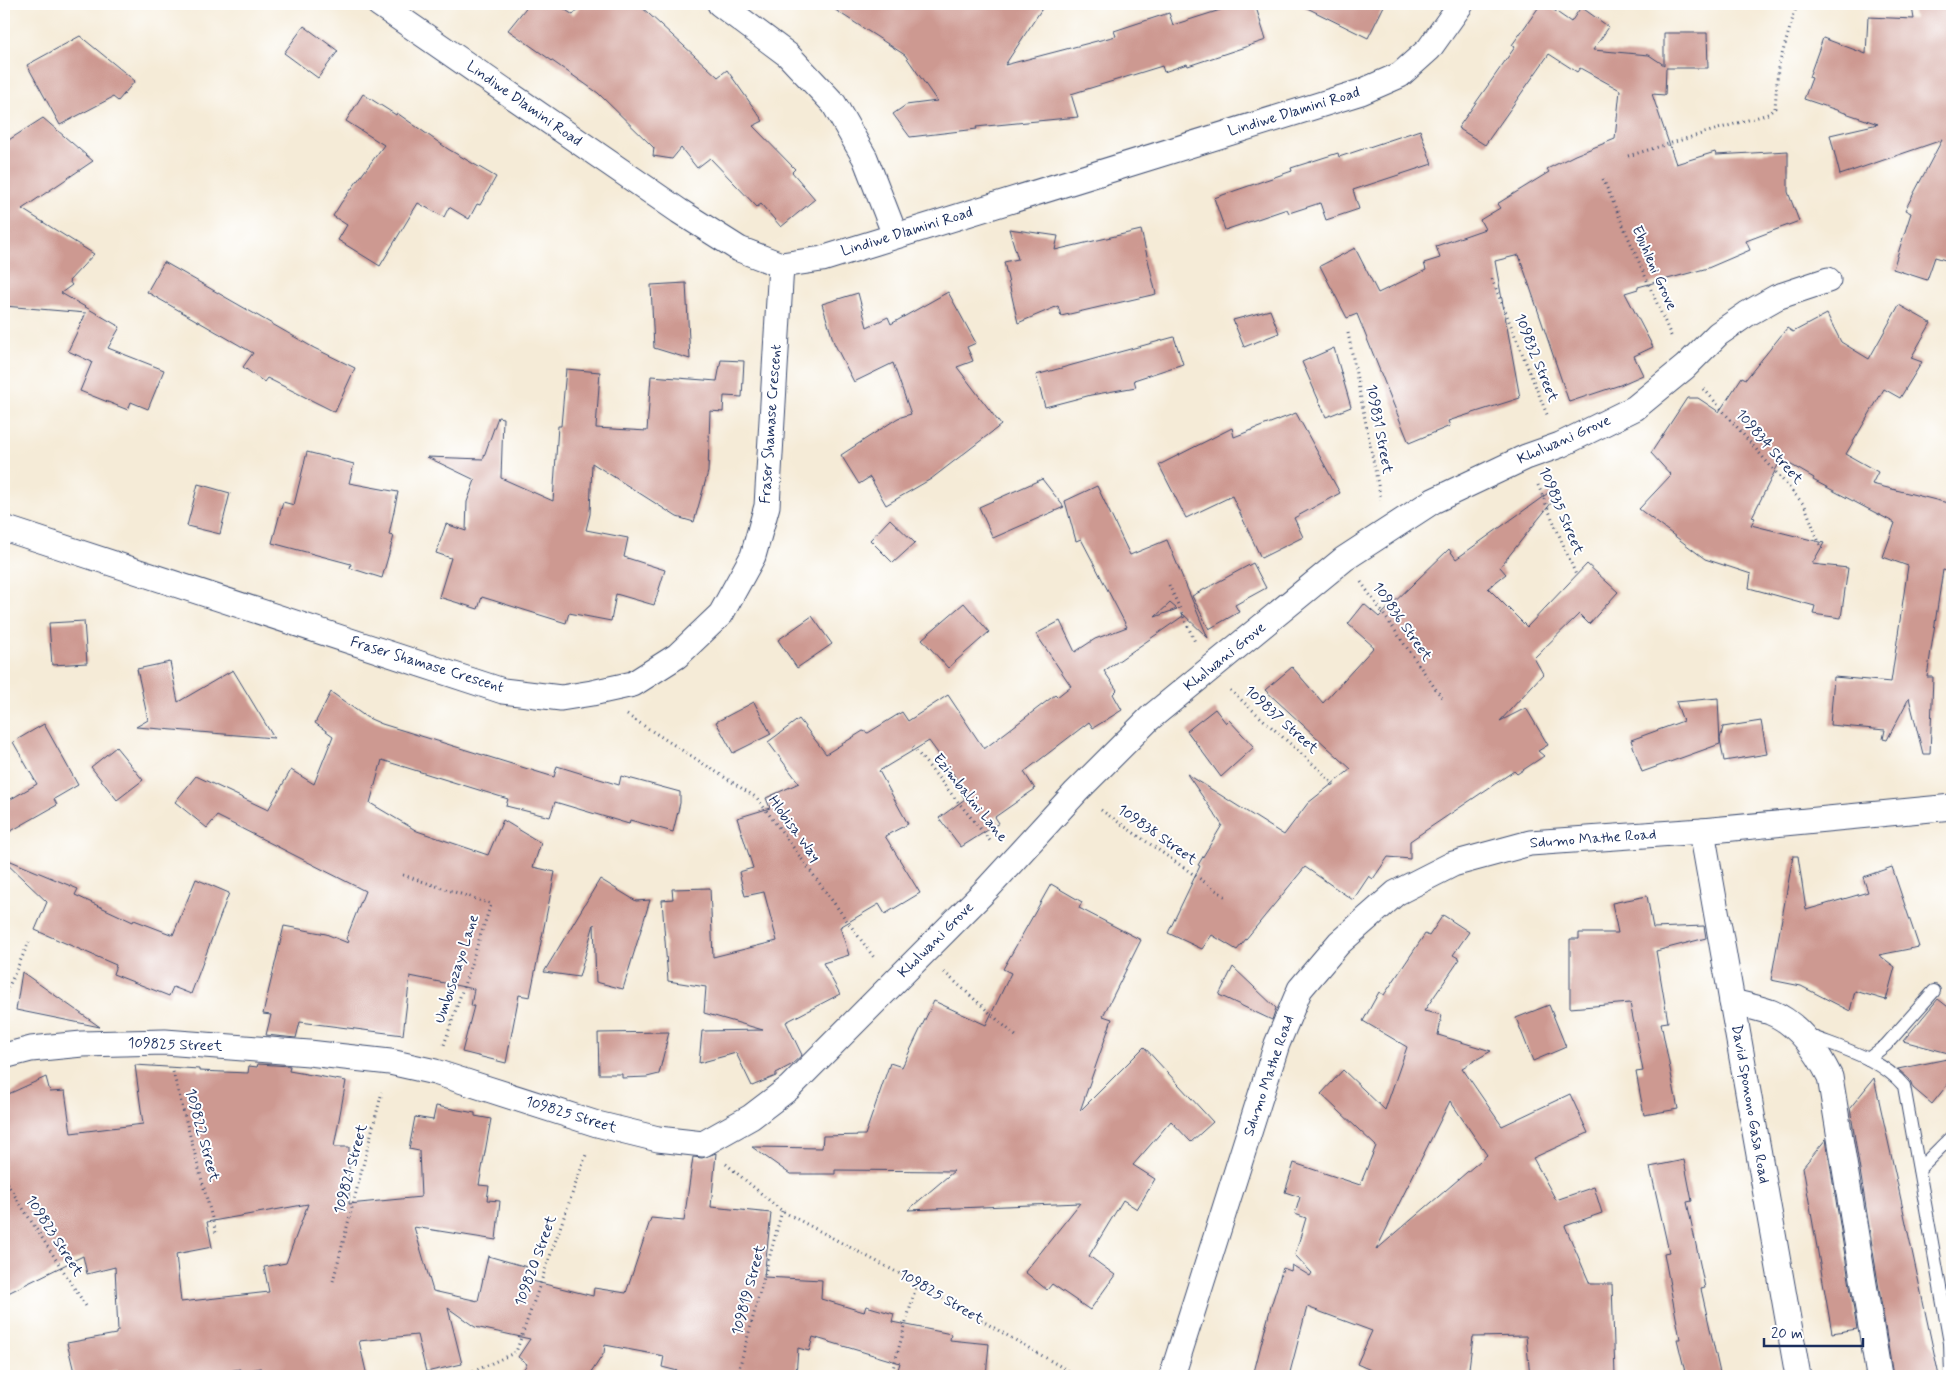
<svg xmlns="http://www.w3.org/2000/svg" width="1956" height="1380" font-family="Mynerve,sans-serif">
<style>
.building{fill:#cd9991;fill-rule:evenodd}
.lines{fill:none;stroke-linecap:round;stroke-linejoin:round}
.lane-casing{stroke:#3c4b70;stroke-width:14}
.street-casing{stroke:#3c4b70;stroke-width:27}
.path{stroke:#3c4b70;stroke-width:3;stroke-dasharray:1 4;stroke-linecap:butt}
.lane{stroke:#fff;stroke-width:12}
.street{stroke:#fff;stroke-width:25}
.labels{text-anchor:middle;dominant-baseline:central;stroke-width:4;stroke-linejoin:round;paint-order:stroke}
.street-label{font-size:15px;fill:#1b2f5e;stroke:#fff}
</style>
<rect width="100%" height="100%" fill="#fff"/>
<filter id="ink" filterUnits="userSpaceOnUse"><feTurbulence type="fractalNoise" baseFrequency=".02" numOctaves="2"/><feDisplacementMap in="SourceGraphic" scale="10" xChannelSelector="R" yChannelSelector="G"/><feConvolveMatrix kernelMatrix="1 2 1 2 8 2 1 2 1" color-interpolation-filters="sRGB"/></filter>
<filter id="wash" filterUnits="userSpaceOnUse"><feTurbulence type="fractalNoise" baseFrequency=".0096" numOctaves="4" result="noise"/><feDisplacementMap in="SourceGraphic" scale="20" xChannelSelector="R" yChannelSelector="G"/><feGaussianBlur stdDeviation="1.12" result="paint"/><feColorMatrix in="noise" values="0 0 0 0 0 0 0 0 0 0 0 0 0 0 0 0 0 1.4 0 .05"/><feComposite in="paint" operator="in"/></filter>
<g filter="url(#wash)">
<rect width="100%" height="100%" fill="#f5ebd7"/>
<g id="blocks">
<!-- building -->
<g class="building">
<polygon points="529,4 557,4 573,15 582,4 638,4 718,77 727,70 763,121 753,126 795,169 792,172 815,199 781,227 761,204 757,207 710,158 697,168 681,148 672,159 653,156 654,148 598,93 508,30"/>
<polygon points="826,4 1045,4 1005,65 1116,36 1114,31 1169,13 1173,25 1239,4 1255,4 1266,40 1188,66 1187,64 1164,72 1162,66 1071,94 1078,117 976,127 977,129 910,137 893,114 906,105 937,101 905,55"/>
<polygon points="1299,4 1385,4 1368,38"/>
<polygon points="1541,4 1545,4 1571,22 1581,7 1609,27 1593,50 1649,55 1664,65 1664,33 1707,33 1708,68 1666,68 1665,95 1652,94 1676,164 1715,152 1716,155 1788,151 1788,192 1799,221 1746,241 1750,250 1708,268 1638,287 1638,289 1625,293 1653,347 1634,356 1643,375 1620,385 1569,402 1519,255 1495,261 1520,398 1448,421 1450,426 1409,443 1357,314 1347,318 1320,266 1355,248 1378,293 1426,270 1424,263 1440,258 1436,246 1485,229 1480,220 1500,208 1497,204 1549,172 1547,169 1575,155 1615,139 1620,90 1580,68 1577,72 1549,54 1485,145 1458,128 1515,47 1512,45"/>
<polygon points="1928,4 1952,4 1952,262 1935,257 1927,280 1893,269 1911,213 1905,210 1942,140 1840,175 1830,135 1878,124 1804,99 1812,78 1809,77 1823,38 1866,54 1868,17 1914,19 1912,7"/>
<polygon points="304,26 338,51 318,78 284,53"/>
<polygon points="80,36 135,81 118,101 113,97 60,125 27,65"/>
<polygon points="363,94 396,115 397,113 448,149 496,177 480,205 477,204 469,219 449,207 444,217 418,203 380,266 338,240 347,225 333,216 341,203 384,145 346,121"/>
<polygon points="43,118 93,161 22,209 94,254 69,281 72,285 61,293 120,327 108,348 164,370 148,409 131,402 128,410 80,391 92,362 68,351 86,313 4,306 4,143"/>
<polygon points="1420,130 1432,164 1353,190 1359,209 1326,220 1320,203 1289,213 1287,209 1225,230 1214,198 1292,171 1291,168 1338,153 1339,157"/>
<polygon points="1009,229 1058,236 1055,250 1141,230 1156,294 1061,316 1058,306 1018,323 1004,262 1018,259"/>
<polygon points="164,262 314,348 355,368 335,412 267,378 264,382 243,367 253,353 147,292"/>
<polygon points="686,283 690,359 654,348 651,285"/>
<polygon points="948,292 976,343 967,347 973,361 957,367 1001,425 931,479 886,505 870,477 859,484 841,455 898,418 911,414 893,363 854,382 834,343 822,304 858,293 867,327 888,317 891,324"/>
<polygon points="1899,305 1931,323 1911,358 1922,362 1900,398 1884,389 1846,454 1878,472 1872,484 1952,504 1952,572 1943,570 1927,677 1933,677 1930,754 1923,754 1909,698 1887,740 1883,739 1885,730 1830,725 1834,677 1891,682 1908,566 1883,557 1895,523 1813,480 1814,478 1781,459 1752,517 1755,518 1751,525 1824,543 1812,564 1848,568 1841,618 1813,614 1815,606 1749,588 1751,574 1705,559 1639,509 1671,475 1651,453 1687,398 1698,398 1719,412 1742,377 1746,379 1787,328 1793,332 1827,314 1841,342 1869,359"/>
<polygon points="1270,310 1279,333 1244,347 1233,320"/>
<polygon points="1174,337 1183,364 1134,380 1136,387 1091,395 1045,407 1036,375"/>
<polygon points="1334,348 1351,407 1326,417 1302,362"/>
<polygon points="721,360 744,361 742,397 724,396 723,412 710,411 708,472 694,522 677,517 592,463 590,514 586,530 628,538 624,557 665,570 654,605 616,594 611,621 569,613 566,623 482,597 478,609 439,597 451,558 436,553 446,524 466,531 467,502 475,480 427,457 483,459 498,417 503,418 501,478 553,501 558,426 561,426 566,369 600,372 596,428 647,431 651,376 717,381"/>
<polygon points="1296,413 1340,493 1294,518 1303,537 1261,558 1232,496 1186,518 1159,465 1232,428 1234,437"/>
<polygon points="307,452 354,464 349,483 398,492 389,535 394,536 382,578 350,568 351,564 272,543 283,502 294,505"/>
<polygon points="1042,479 1064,507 993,538 979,507"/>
<polygon points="198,484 230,493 220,534 187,526"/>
<path d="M1097,486L1130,555L1167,540L1208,638L1182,613L1183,616L1104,671L1117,690L1113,694L1122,710L1093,728L1089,722L1024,772L1035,789L995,817L999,823L961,847L939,818L965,799L960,791L964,789L929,741L879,771L908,824L885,836L920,893L885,914L879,904L840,927L849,955L823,963L840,994L786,1022L802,1055L791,1065L776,1073V1076L752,1086L736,1053L699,1063L702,1031L763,1030L704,1013L706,987L668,981L662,900L673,899L672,889L710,888L713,957L777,941L764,892L745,896L739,872L753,868L737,818L770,808L766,798L799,783L768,742L799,719L826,754L863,731L868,733L902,712L908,721L948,695L984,749L1055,695L1057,697L1071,686L1036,634L1060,621L1075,652L1095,639L1127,627L1081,539L1076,541L1065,501ZM1170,603L1177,609L1155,617Z"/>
<polygon points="1551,491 1556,497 1500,567 1506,574 1488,588 1527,627 1587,564 1618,592 1589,624 1579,614 1534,658 1543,674 1500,721 1526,708 1548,745 1538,751 1544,756 1517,774 1514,771 1410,841 1410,859 1388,857 1373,879 1369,876 1353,900 1305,867 1237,950 1212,935 1202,949 1168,933 1200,866 1198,865 1222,825 1187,774 1284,835 1308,803 1351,769 1265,690 1292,667 1323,703 1374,647 1348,624 1364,604 1379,617 1449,549 1456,559"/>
<polygon points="890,519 915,543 893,563 870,540"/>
<polygon points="1253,563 1266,588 1235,605 1239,612 1209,629 1192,596"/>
<polygon points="964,603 989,632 948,668 922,639"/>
<polygon points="812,616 832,644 797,668 778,640"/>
<polygon points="84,621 87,663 52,665 49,623"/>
<polygon points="170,662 178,702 233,670 274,738 136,727 148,720 137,669"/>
<polygon points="331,692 366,717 382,724 554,777 557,766 619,785 621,776 680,792 680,803 673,832 630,820 629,824 555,802 550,817 506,806 508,799 382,760 370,803 417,831 488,855 503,820 541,843 533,867 555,872 530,997 519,995 506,1063 462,1052 474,1006 471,1006 474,989 410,976 403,1035 300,1022 296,1038 266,1035 271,1015 263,1014 284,926 326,934 348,943 349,941 346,939 365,891 217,816 207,828 175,802 196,776 268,810 291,770 314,784 333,736 315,723"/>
<polygon points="1718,698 1720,744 1642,772 1631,740 1683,721 1676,702"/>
<polygon points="754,702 771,734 733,753 716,722"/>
<polygon points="1215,709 1226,723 1229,720 1254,747 1221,777 1187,731"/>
<polygon points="1761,721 1767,754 1724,761 1720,739 1723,727"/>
<polygon points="44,724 78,785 54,799 57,805 4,835 4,803 37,784 13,742"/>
<polygon points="116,747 143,780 117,800 91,767"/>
<polygon points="1793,856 1798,856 1806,910 1868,892 1863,877 1892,867 1919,947 1879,955 1895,967 1886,1000 1855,991 1850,1011 1801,986 1771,980"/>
<polygon points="6,859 78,889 75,895 133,922 134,920 173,935 196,879 229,893 191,994 173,987 169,996 113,974 116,965 35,930 47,902 4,861"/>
<polygon points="600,879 636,901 650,900 623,989 596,982 594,924 579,977 544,972"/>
<polygon points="1051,884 1082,902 1079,908 1141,940 1103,1016 1112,1019 1080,1111 1144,1047 1213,1122 1191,1142 1171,1121 1133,1165 1155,1179 1137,1209 1123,1200 1089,1256 1115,1275 1090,1310 1052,1284 1047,1290 1025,1272 1080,1203 908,1210 954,1171 835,1170 835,1174 790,1174 752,1147 822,1148 823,1136 865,1135 890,1063 902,1067 934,1001 986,1025 1011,973 1003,969"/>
<polygon points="1647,896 1653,928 1704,926 1706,938 1656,951 1668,1022 1661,1023 1678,1109 1644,1115 1636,1072 1643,1071 1630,1003 1570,1008 1570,939 1579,939 1579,933 1618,933 1612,903"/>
<path d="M1443,915L1469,932L1453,955L1460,959L1424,1011L1442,1015L1438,1035L1491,1051L1462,1068L1502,1126L1570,1094L1588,1133L1533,1158L1556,1200L1594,1187L1602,1213L1565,1226L1590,1284H1612L1615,1376H1530L1526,1336L1473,1337L1468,1376H1448L1405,1371L1403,1376H1384L1357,1364L1372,1331L1307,1307L1289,1376H1253L1271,1306L1283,1268L1291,1271L1292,1265L1310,1276L1312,1273L1295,1255L1306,1218L1295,1214L1300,1197L1285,1192L1294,1163L1360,1185L1376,1146L1321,1094L1343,1070L1385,1110L1407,1047L1363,1021L1379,992L1384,995L1425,934L1429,936ZM1450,1101L1487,1155L1376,1250Z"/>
<polygon points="1233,967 1276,1008 1272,1020 1219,995"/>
<polygon points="22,972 100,1027 16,1010"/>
<polygon points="1938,999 1952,1010 1952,1054 1903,1041"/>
<polygon points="1549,1005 1566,1047 1533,1061 1516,1018"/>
<polygon points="669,1032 659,1074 647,1077 622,1078 622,1074 599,1074 598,1033"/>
<polygon points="1952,1058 1952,1079 1932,1104 1913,1088 1910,1080 1898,1069"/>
<path d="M258,1064L290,1066L289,1071L346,1081L334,1147H349V1204L421,1197L419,1151L409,1149L415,1117L433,1120L436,1106L475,1113V1116L491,1119L479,1185L489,1186L487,1200L500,1201L496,1240L414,1227L433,1291L478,1301L488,1256L527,1267L524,1279L593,1296L594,1288L626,1293L651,1218L684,1221L693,1157L702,1158L716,1153L711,1207L771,1213L764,1277L822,1280L821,1299L864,1312L866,1306L894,1314L892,1322L951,1334L950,1340L989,1344L986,1376H896L900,1363L813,1337L809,1351L798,1348L796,1376H697L662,1367L664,1356L605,1345L604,1353L589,1376H519L527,1364L518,1357L530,1339L475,1327L448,1308L462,1364L426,1372L417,1335L359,1341L367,1376H262L261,1368L240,1372V1369L200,1376H118L117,1370L88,1376H75L67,1343L116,1334V1332L118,1331L115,1267L87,1274L83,1256L4,1295V1096L46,1077L50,1092L65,1091L71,1133L143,1124L135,1065L199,1069V1071L248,1073L249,1066L257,1067ZM308,1204L286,1263L264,1267L269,1292L181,1302L176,1254L212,1247L207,1222Z"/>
<polygon points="1874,1078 1898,1186 1939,1376 1893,1376 1850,1108"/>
<polygon points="1826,1139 1857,1329 1832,1333 1803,1167"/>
<polygon points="1684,1160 1692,1201 1687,1202 1705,1288 1701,1289 1720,1373 1706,1376 1686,1376 1677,1339 1680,1339 1664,1253 1669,1252 1650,1167"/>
</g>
</g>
</g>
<g filter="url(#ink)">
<use href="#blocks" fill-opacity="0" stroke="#3c4b70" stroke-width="1"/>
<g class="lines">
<!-- lane casing -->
<g class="lane-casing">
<g id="lane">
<path d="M1808,1035C1840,1048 1881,1058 1904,1086L1950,1343L1951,1376"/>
<polyline points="1868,1059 1886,1045 1934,991"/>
<polyline points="1919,1169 1952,1136"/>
</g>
</g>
<!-- street casing -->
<g class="street-casing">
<g id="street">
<polyline points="379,4 679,211 739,249 781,265 822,259 1361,92 1400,75 1429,49 1461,4"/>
<polyline points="720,4 788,55 834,104 865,158 895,235"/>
<polyline points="4,528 503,691 561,698 592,693 633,684 677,656 721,614 753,556 767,506 781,265"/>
<polyline points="1702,831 1798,1376"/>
<path d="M1732,1002C1744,1005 1758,1008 1770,1012C1798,1023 1817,1051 1830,1077L1879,1376"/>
<polyline points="4,1056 31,1049 82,1044 165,1042 309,1053 390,1062 435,1072 597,1124 658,1139 703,1144 751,1117 789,1088 987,889 1076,792 1150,718 1344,559 1433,501 1526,457 1560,445 1635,408 1685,367 1718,334 1747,314 1777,297 1828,280"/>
<polyline points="1172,1376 1277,1044 1300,989 1339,943 1396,893 1453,864 1530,843 1702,831 1952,807"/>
</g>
</g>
<!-- path -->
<g class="path">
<polyline points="1628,156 1768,114 1775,108 1778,68 1797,4"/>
<polyline points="1603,179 1672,338"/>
<polyline points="1492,279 1548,417"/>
<polyline points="1348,333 1381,500"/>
<polyline points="1704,389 1805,506 1822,550"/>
<polyline points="1538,485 1576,575"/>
<polyline points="1361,582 1442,698"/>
<polyline points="1169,585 1195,642"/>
<polyline points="1230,690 1323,773 1336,788"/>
<polyline points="627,715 757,798 875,959"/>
<polyline points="913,747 991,842"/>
<polyline points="1101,810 1226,897"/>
<polyline points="403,875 491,904 444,1045"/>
<polyline points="944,972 1018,1038"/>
<polyline points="4,997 29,942"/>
<polyline points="173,1072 216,1233"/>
<polyline points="726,1164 782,1211 917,1283 1077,1376"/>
<polyline points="4,1179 86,1306"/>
<polyline points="333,1281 382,1092"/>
<polyline points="464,1376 516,1352 587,1152"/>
<polyline points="737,1376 782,1211"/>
<polyline points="891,1376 917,1283"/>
</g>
<!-- lane -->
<use href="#lane" class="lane"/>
<!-- street -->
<use href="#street" class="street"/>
</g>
</g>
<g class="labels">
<!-- street labels -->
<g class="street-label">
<text transform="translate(524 104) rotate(35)">Lindiwe Dlamini Road</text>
<text transform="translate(1294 112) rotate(-17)">Lindiwe Dlamini Road</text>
<text transform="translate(907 232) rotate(-17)">Lindiwe Dlamini Road</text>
<text transform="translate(1654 268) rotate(66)">Ebuhleni Grove</text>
<text transform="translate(1536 358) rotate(68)">109832 Street</text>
<text transform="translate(771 424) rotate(-86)">Fraser Shamase Crescent</text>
<text transform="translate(1379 429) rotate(79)">109831 Street</text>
<text transform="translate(1564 440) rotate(-24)">Kholwani Grove</text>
<text transform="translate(1769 447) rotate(49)">109834 Street</text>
<text transform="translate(1561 511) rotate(67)">109835 Street</text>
<text transform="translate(1402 622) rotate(55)">109836 Street</text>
<text transform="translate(1225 657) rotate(-39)">Kholwani Grove</text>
<text transform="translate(427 665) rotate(17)">Fraser Shamase Crescent</text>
<text transform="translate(1281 720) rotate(42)">109837 Street</text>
<text transform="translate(970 798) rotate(51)">Ezimbalini Lane</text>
<text transform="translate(794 829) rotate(54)">Hlobisa Way</text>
<text transform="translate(1157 835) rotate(35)">109838 Street</text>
<text transform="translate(1593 839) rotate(-4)">Sdumo Mathe Road</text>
<text transform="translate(936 940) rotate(-45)">Kholwani Grove</text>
<text transform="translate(457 969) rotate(-72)">Umbusozayo Lane</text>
<text transform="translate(175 1045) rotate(2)">109825 Street</text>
<text transform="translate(1269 1076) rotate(-71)">Sdumo Mathe Road</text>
<text transform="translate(1750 1104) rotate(80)">David Sponono Gasa Road</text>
<text transform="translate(571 1115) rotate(17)">109825 Street</text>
<text transform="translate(202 1135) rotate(75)">109822 Street</text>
<text transform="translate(351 1169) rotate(-75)">109821 Street</text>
<text transform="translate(54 1236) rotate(57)">109823 Street</text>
<text transform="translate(536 1261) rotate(-70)">109820 Street</text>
<text transform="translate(749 1290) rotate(-75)">109819 Street</text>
<text transform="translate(941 1297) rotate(30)">109825 Street</text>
</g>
</g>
<!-- margin -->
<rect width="1956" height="1380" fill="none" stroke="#fff" stroke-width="20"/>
<!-- scale -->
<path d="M1764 1338v8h99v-8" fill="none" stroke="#1b2f5e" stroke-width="2.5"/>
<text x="1771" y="1338" font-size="15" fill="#1b2f5e" stroke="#ffffff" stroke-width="4" paint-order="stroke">20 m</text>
</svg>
